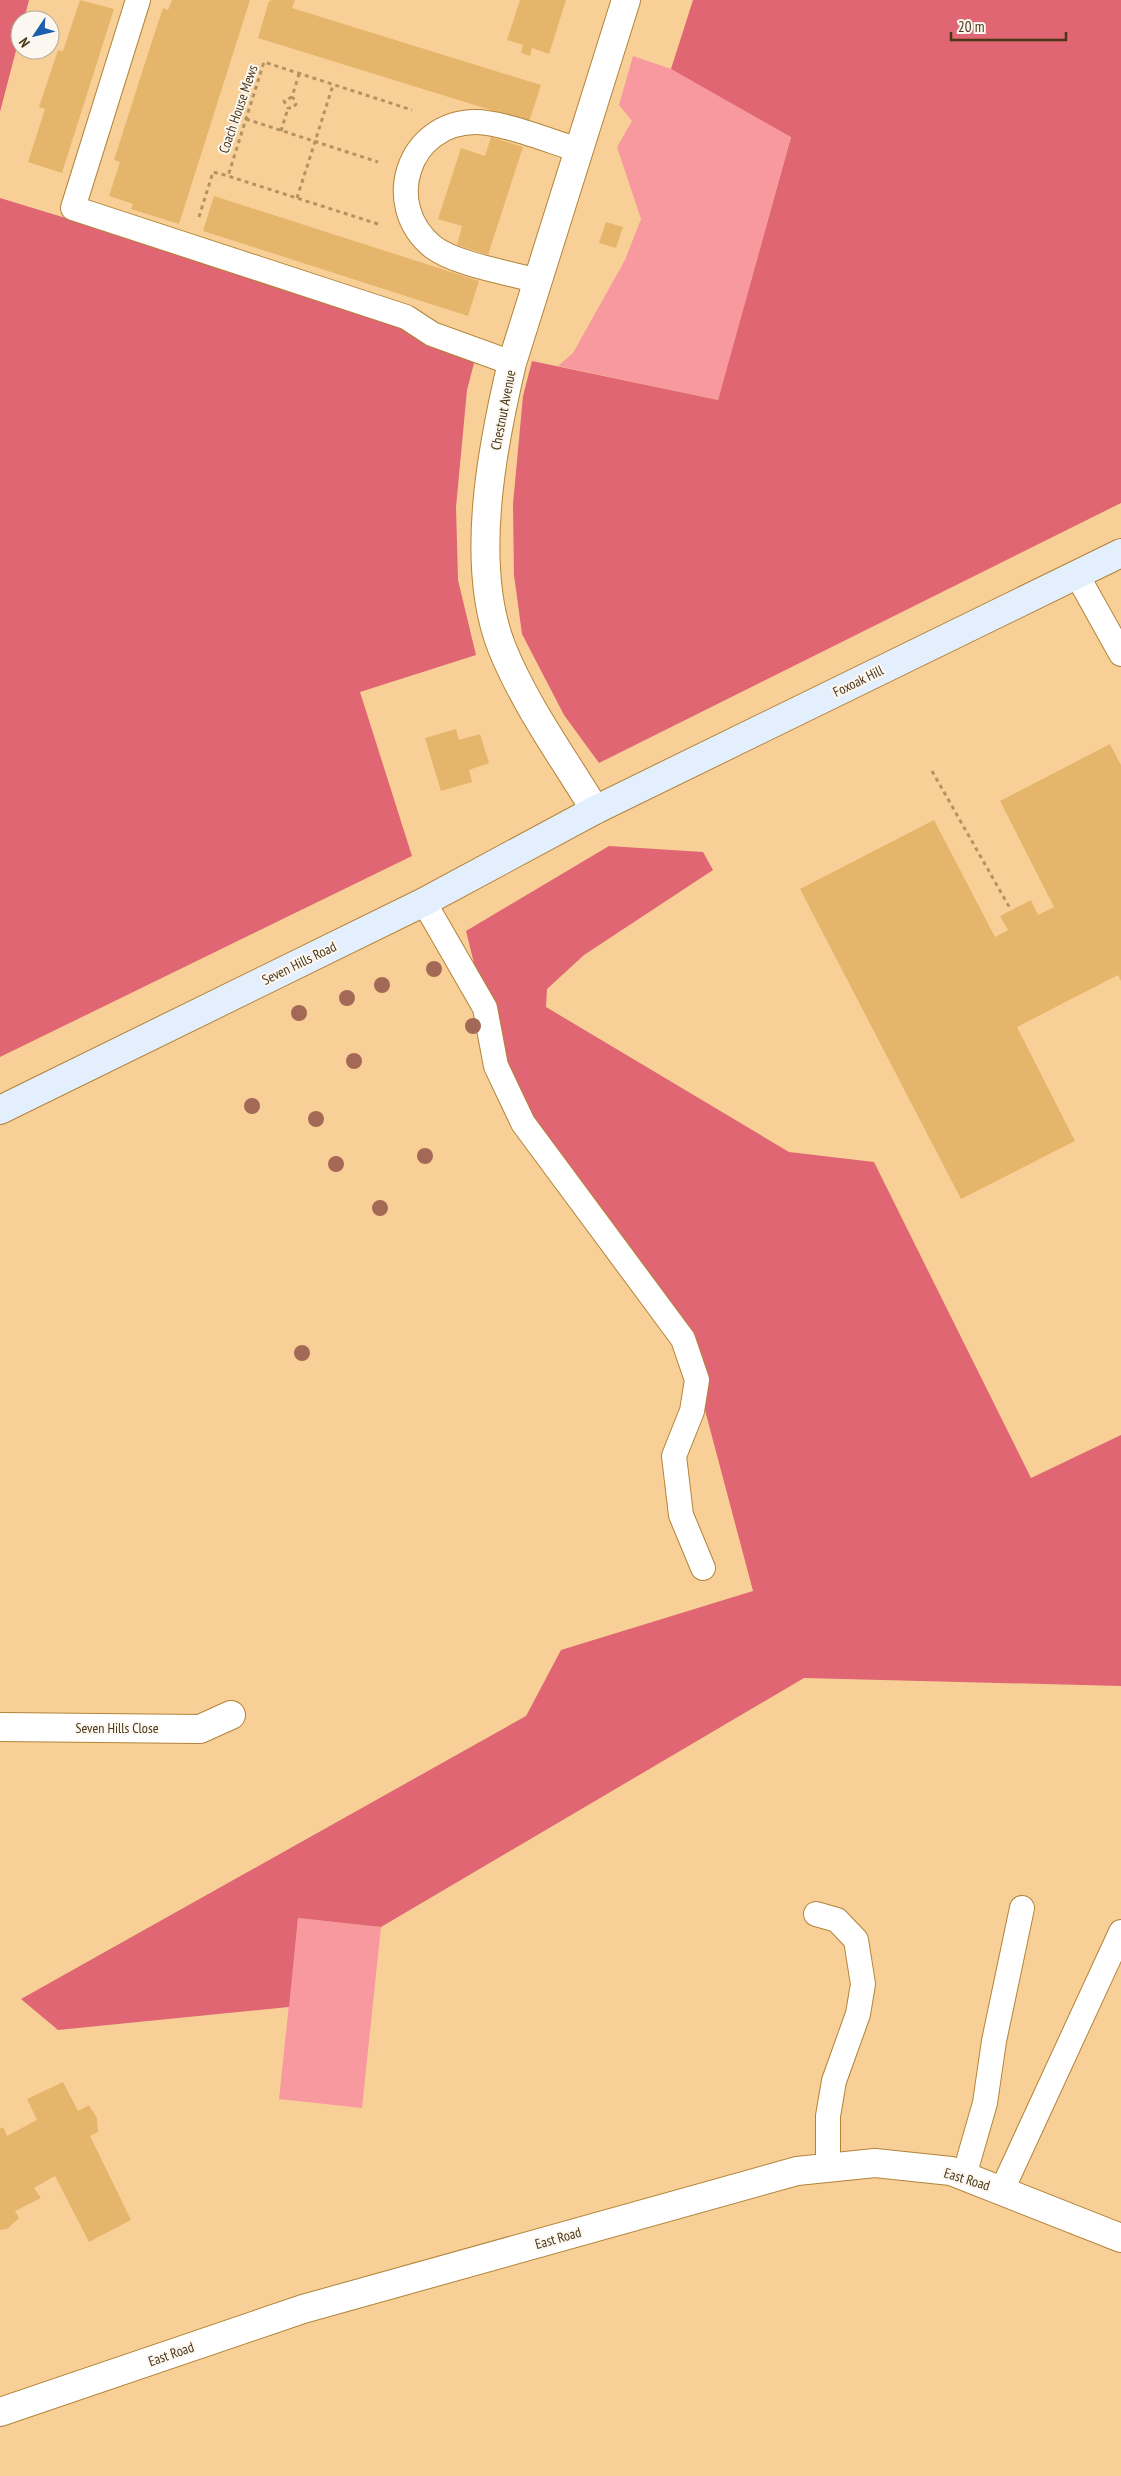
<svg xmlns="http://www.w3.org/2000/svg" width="1121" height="2476" font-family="'PT Sans Narrow',sans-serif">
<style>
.green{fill:#f7999e}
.forest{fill:#df6672}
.building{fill:#e6b56c}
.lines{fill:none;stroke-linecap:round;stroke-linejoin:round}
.service-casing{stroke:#b28439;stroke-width:26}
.minor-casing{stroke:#b28439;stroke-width:30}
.secondary-casing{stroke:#b28439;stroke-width:30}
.path{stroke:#b39364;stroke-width:3;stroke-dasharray:4 4;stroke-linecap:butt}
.service{stroke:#fff;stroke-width:24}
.minor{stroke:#fff;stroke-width:28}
.secondary{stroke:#e4effe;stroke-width:28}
.tree{fill:#a46856}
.labels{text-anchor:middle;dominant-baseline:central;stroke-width:4;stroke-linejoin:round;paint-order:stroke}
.street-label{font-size:14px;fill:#4a3617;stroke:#fcf7f0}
</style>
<rect width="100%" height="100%" fill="#f8d097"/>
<!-- green -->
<g class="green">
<polygon points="633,56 671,69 791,136 718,400 558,366 573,353 625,260 641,219 617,147 632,121 619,105"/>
<polygon points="298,1918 381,1927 362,2108 279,2099"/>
</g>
<!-- forest -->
<g class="forest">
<polygon points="0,0 29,0 24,20 20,20 20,35 0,112"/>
<polygon points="693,0 1121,0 1121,503 599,763 564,715 522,634 514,575 513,504 523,396 532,361 718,400 791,137 671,69"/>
<polygon points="0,198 479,344 467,390 456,507 458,580 476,655 360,692 412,856 0,1057"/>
<polygon points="609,846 703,852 713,870 584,955 547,989 546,1007 789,1152 874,1162 1031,1478 1121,1435 1121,1686 804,1678 381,1927 298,1918 289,2007 58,2030 21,1999 526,1716 561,1650 753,1591 697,1380 523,1123 485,1008 466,931"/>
</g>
<!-- building -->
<g class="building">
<polygon points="80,0 114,9 62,173 28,162 45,109 39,107 58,50 63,51"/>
<polygon points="172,0 250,0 179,224 131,209 133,204 109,196 120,162 114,160 153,38 163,8 168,10"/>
<polygon points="272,0 295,0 292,8 541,85 529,122 258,38 269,1"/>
<polygon points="520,0 566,0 549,54 532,48 530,56 521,53 523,45 507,40"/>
<polygon points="491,137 523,147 488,255 457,245 462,226 438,219 461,148 485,156"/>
<polygon points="214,196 479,281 468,316 203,231"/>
<polygon points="606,222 623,227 616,248 599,243"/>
<polygon points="456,729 459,740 480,734 489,763 469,770 472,782 441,791 425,738"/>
<polygon points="1110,744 1121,765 1121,981 1118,975 1017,1027 1075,1141 961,1199 800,889 934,820 995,937 1008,930 1000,916 1031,900 1038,915 1054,907 1000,801"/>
<polygon points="63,2082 78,2111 89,2105 97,2118 98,2132 90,2136 131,2220 89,2242 55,2176 34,2188 41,2198 15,2211 19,2218 7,2229 0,2230 0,2129 3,2127 7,2136 37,2120 27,2099"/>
</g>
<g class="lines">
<!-- service casing -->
<g class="service-casing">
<g id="service">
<polyline points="138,0 73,208 406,317 432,334 512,363"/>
<path d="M538,281C510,273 455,264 433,247C381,205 408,122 476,122C502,122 552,142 579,150"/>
<polyline points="1077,575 1121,654"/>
<polyline points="424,902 485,1008 496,1066 523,1123 683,1339 697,1380 692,1411 674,1456 681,1515 703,1568"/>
<polyline points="816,1914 837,1920 856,1940 863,1984 858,2014 834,2081 828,2116 828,2168"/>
<polyline points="964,2176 985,2103 994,2041 1022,1908"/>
<polyline points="1002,2190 1121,1932"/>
</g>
</g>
<!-- minor casing -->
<g class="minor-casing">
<g id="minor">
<path d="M595,810C563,757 525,705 502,648C469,565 492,447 512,363L626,0"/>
<polyline points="0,1727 200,1729 231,1715"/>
<polyline points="0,2412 303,2309 797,2171 875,2163 951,2171 1121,2238"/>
</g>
</g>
<!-- secondary casing -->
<g class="secondary-casing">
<polyline id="secondary" points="0,1110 424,902 595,810 1121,553"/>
</g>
<!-- path -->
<g class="path">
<polyline points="292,97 284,101 288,108 293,108 296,104 295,100 292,97 299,74"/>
<polyline points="246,119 378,162"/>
<polyline points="281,131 288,108"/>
<polyline points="297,198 333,85"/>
<polyline points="199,217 213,172 228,176"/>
<polyline points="378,224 228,176 264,62 412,110"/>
<polyline points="932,771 1011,910"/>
</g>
<!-- service -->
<use href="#service" class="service"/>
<!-- minor -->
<use href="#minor" class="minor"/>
<!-- secondary -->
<use href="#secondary" class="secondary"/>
</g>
<!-- trees -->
<g class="tree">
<circle cx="434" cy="969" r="8"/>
<circle cx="382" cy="985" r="8"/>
<circle cx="347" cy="998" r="8"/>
<circle cx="299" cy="1013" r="8"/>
<circle cx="473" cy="1026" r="8"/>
<circle cx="354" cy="1061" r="8"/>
<circle cx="252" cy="1106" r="8"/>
<circle cx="316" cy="1119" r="8"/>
<circle cx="425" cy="1156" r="8"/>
<circle cx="336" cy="1164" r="8"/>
<circle cx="380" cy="1208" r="8"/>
<circle cx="302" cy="1353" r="8"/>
</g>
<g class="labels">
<!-- street labels -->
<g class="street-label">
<text transform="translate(238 109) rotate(-71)">Coach House Mews</text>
<text transform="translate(503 410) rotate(-79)">Chestnut Avenue</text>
<text transform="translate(858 681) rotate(-26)">Foxoak Hill</text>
<text transform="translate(299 963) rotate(-26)">Seven Hills Road</text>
<text x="117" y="1728">Seven Hills Close</text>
<text transform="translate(967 2179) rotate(17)">East Road</text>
<text transform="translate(558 2238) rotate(-16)">East Road</text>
<text transform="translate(171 2354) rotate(-19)">East Road</text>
</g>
</g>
<!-- north arrow -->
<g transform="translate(35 35) rotate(235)"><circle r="24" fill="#fcf7f0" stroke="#b5aa99"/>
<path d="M0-4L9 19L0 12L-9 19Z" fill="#1d5eaf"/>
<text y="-8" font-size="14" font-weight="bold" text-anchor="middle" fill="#4a3617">N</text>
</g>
<!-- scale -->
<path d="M951 32v8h115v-8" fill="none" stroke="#4a3617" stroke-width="2.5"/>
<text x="958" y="32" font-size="15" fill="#4a3617" stroke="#fcf7f0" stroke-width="4" paint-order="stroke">20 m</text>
</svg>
